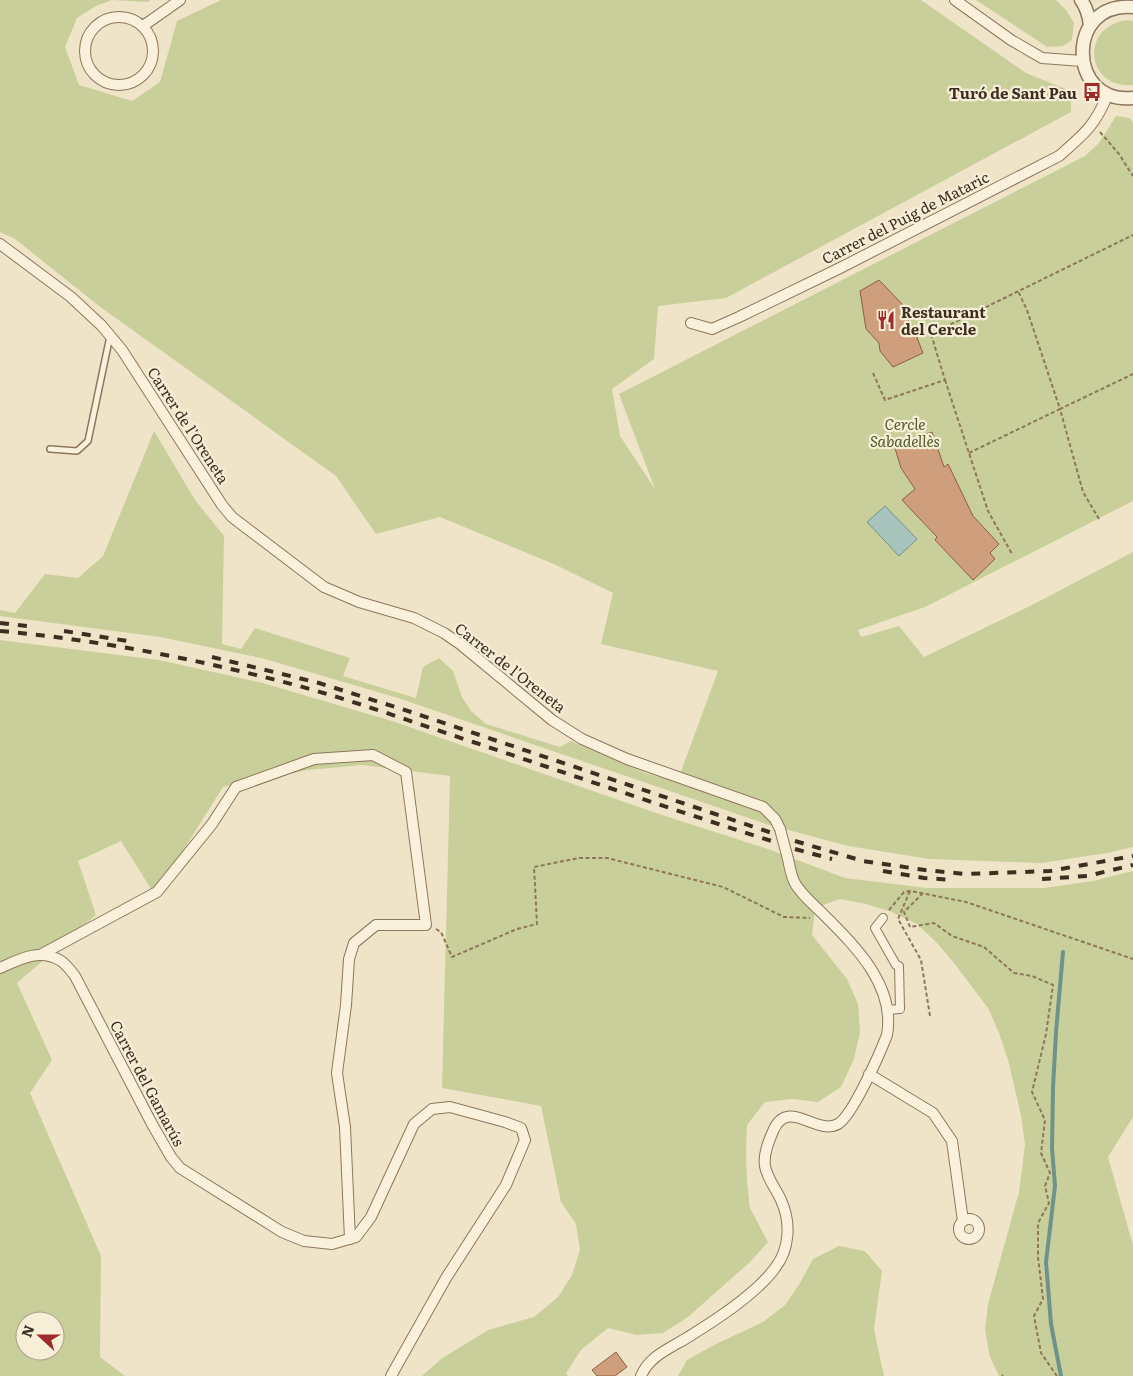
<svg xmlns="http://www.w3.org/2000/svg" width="1133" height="1376" font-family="Literata,serif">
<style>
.green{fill:#c9cf9b;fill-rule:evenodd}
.water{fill:#a9c4bc;stroke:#6f938a}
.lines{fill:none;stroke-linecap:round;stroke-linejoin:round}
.stream{stroke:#6f938a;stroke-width:4}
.building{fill:#cf9f7d;stroke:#8d5f41}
.service-casing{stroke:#8d765c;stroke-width:8}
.pedestrian-casing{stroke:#8d765c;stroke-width:10}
.minor-casing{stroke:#8d765c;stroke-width:12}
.tertiary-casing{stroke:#8d765c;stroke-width:15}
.path{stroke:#8d765c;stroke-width:2;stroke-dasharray:4 2.5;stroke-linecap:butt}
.service{stroke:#faf1dc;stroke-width:5}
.pedestrian{stroke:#faf1dc;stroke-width:8}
.minor{stroke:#faf1dc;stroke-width:10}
.tertiary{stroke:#faf1dc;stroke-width:12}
.rail{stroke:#3d2e20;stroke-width:4;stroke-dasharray:9 9;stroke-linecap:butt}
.minor-bridge-casing{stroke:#8d765c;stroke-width:12;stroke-linecap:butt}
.minor-bridge{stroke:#faf1dc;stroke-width:10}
.labels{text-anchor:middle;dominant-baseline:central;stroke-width:4.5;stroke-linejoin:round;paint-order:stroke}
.poi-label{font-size:15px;font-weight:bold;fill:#3d2e20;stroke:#f7eed8;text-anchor:end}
.street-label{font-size:15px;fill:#3d2e20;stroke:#f7eed8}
.park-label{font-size:15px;font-style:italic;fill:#4d5a26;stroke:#f7eed8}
</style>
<rect width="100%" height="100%" fill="#f0e4c8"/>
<!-- green -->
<g class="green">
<polygon points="0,0 151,0 147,2 112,0 96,6 77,18 65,47 79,85 132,101 160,82 177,21 221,0 921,0 1026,73 1071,91 1071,112 726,298 658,306 654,359 612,389 620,436 655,489 619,394 1085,156 1099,143 1116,116 1130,118 1133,123 1133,501 925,607 858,630 861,637 899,626 924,657 1030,606 1133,552 1133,847 1107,853 1042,863 929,859 848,846 766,824 398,698 265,659 160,637 0,616 0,610 15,613 45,574 78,578 103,556 154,431 195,500 224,536 222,644 241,649 255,628 350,658 343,676 416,698 423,667 439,658 453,671 462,697 471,711 486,724 560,747 571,741 645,773 677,782 718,671 601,644 613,593 556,565 440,517 376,534 336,476 99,306 15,239 0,232"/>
<polygon points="976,0 1056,0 1067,11 1074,23 1072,40 1063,46 1047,47"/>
<path d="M1127,20L1133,21V85C1087,90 1078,27 1127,20Z"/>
<path d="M0,640L159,660L263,683L392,721L659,814L768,849L845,878L927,888H1044L1093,881L1133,871V1117L1108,1157L1133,1245V1376H999L990,1357L985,1330L988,1304L1019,1192L1025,1145L1021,1115L1008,1060L999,1033L988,1008L954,963L937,943L917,924L892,912L866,904L840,899L815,908L812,935L847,979L858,1004L860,1032L854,1059L841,1087L818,1102L792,1099L765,1102L747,1125L746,1153L747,1182L750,1208L768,1242L750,1262L688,1317L663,1333L636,1335L608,1328L581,1350L566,1373L568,1376H422L441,1359L488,1330L534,1317L558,1297L572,1275L580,1250L576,1224L561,1202L541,1106L442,1088L450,776L363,765L308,770L223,787L157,892L151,889L121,841L78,861L96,915L17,983L52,1060L30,1093L101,1256L100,1357L125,1376H0ZM25,1321H55V1351H25Z"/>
<polygon points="839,1246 865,1251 882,1271 874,1329 884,1376 678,1376 687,1360 714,1345 763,1322 785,1305 800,1283 813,1259"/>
</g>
<!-- water -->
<polygon class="water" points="885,506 917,539 899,556 867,522"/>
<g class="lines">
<!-- stream -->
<polyline class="stream" points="1061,1376 1051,1324 1046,1262 1055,1186 1052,1148 1053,1088 1056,1032 1063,952"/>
</g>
<!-- building -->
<g class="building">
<polygon points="879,280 902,304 904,315 912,325 923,353 893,367 880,351 879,343 866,329 860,291"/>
<polygon points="932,432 944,467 948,464 973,516 999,544 990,553 995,559 973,580 935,540 937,537 902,500 915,489 901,468 895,448 914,438"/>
<polygon points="616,1352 627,1367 615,1376 597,1376 592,1370"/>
</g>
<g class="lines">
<!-- service casing -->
<g class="service-casing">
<polyline id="service" points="50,449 77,451 88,441 110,336"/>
</g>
<!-- pedestrian casing -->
<g class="pedestrian-casing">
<polyline id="pedestrian" points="883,918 875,928 896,965 899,966 900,1009 887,1010"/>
</g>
<!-- minor casing -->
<g class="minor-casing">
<g id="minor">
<polyline points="955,0 1011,40 1042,58 1082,61"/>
<circle cx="119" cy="51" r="34"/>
<polyline points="143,26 180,0"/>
<polyline points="0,244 71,297 102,326 122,350 222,505 232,517 249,530 324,587 359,602 414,618 444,633 460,644 552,720 582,739 627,759 763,807 775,819 780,829"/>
<path d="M691,323L712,329L739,317L840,268L1059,156C1084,134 1095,126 1108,94"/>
<polyline points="42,954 157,892 212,824 236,787 314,759 373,755 406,772 426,925 376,925 354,943 349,959 346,1005 337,1073 345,1127 350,1239"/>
<path d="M0,968C20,959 40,948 61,961C66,964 71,971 75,976L152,1124L171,1157L180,1168L282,1232L304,1241L332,1244L356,1237L371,1217L414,1124L432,1109L450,1107L505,1122L521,1128L525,1140L506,1185L446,1278L391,1376"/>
<polyline points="869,1074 933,1113 952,1141 963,1221"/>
<circle cx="969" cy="1229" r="10"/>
<path d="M641,1376C650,1354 674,1347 693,1334C719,1318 757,1293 775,1268C790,1249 791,1222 781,1200C776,1189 767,1178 765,1166C763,1154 769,1140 774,1129C789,1098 817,1136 838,1124C853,1115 880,1053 887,1035C896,985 854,945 822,913C813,904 803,896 796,885C791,877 790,868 788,859"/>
</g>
</g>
<!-- tertiary casing -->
<g class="tertiary-casing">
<g id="tertiary">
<path d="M1081,0C1087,8 1089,16 1090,26"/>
<path d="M1133,7C1065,1 1067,105 1133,98"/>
</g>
</g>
<!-- path -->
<g class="path">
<polyline points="1100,132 1119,154 1133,176"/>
<polyline points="873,373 885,400 945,380 931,334 1133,235"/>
<polyline points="945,380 988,511 1012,554"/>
<polyline points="969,453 1060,409 1027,310 1018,291"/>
<polyline points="1099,519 1083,492 1060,409 1133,374"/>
<polyline points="910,891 898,919 921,960 930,1016"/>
<polyline points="923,893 904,912 910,927 934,923 952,936 984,947 1014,973 1032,976 1053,985 1046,1034 1032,1092 1045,1120 1041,1153 1050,1173 1045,1186 1049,1203 1038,1223 1038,1257 1043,1299 1034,1316 1041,1353 1057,1376"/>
<polyline points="889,910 904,892 910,891 966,902 1133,959"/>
<polyline points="436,929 441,932 452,957 517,929 537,924 534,867 579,858 607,858 723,887 784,917 810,918"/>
<polyline points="1002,1375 1003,1376"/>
</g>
<!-- service -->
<use href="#service" class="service"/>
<!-- pedestrian -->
<use href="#pedestrian" class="pedestrian"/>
<!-- minor -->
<use href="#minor" class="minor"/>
<!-- tertiary -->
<use href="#tertiary" class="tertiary"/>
<!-- rail -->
<g class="rail">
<polyline points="0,623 35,627"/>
<path d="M0,631C101,640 201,660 299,686C358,702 415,723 473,742C575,776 676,811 778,843"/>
<polyline points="64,631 134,642"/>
<polyline points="212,657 319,683 411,712 775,834"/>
<polyline points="795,841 863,861 925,870 966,874 1050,871 1133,856"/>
<polyline points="795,849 832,859"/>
<polyline points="883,871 924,878 954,880"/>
<polyline points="1042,879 1087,876 1133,865"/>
</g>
<!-- minor-bridge casing -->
<g class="minor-bridge-casing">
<polyline id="minor-bridge" points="780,829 788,859"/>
</g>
<!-- minor-bridge -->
<use href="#minor-bridge" class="minor-bridge"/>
</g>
<!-- icons -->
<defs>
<g id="bus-bare" transform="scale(1.5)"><path d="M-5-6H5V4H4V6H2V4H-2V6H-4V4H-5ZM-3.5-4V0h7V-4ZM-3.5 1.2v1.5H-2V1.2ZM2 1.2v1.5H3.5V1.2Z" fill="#9e2a2b" stroke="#f7eed8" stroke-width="2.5" paint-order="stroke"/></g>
<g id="restaurant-bare" transform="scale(1.5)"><path d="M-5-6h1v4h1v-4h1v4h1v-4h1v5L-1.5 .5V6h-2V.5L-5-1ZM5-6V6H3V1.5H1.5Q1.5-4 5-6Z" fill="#9e2a2b" stroke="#f7eed8" stroke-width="2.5" paint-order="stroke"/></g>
</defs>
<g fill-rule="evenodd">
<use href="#bus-bare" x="1092" y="92"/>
<use href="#restaurant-bare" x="886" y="320"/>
</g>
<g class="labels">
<!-- poi labels -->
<g class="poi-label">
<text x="1077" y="92">Turó de Sant Pau</text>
<text x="901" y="311" text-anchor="start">Restaurant<tspan x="901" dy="17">del Cercle</tspan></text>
</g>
<!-- street labels -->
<g class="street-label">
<text transform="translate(905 217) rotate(-27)">Carrer del Puig de Mataric</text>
<text transform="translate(189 425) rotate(57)">Carrer de l'Oreneta</text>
<text transform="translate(511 667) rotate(38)">Carrer de l'Oreneta</text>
<text transform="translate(148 1083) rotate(62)">Carrer del Gamarús</text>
</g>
<!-- park labels -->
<g class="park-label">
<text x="905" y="423">Cercle<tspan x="905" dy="17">Sabadellès</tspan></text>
</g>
</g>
<!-- north arrow -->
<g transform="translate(40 1336) rotate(291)"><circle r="24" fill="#f7eed8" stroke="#ada18e"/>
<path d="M0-4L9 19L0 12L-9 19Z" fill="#9e2a2b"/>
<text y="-8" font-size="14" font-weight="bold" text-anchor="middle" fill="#3d2e20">N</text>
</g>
</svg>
